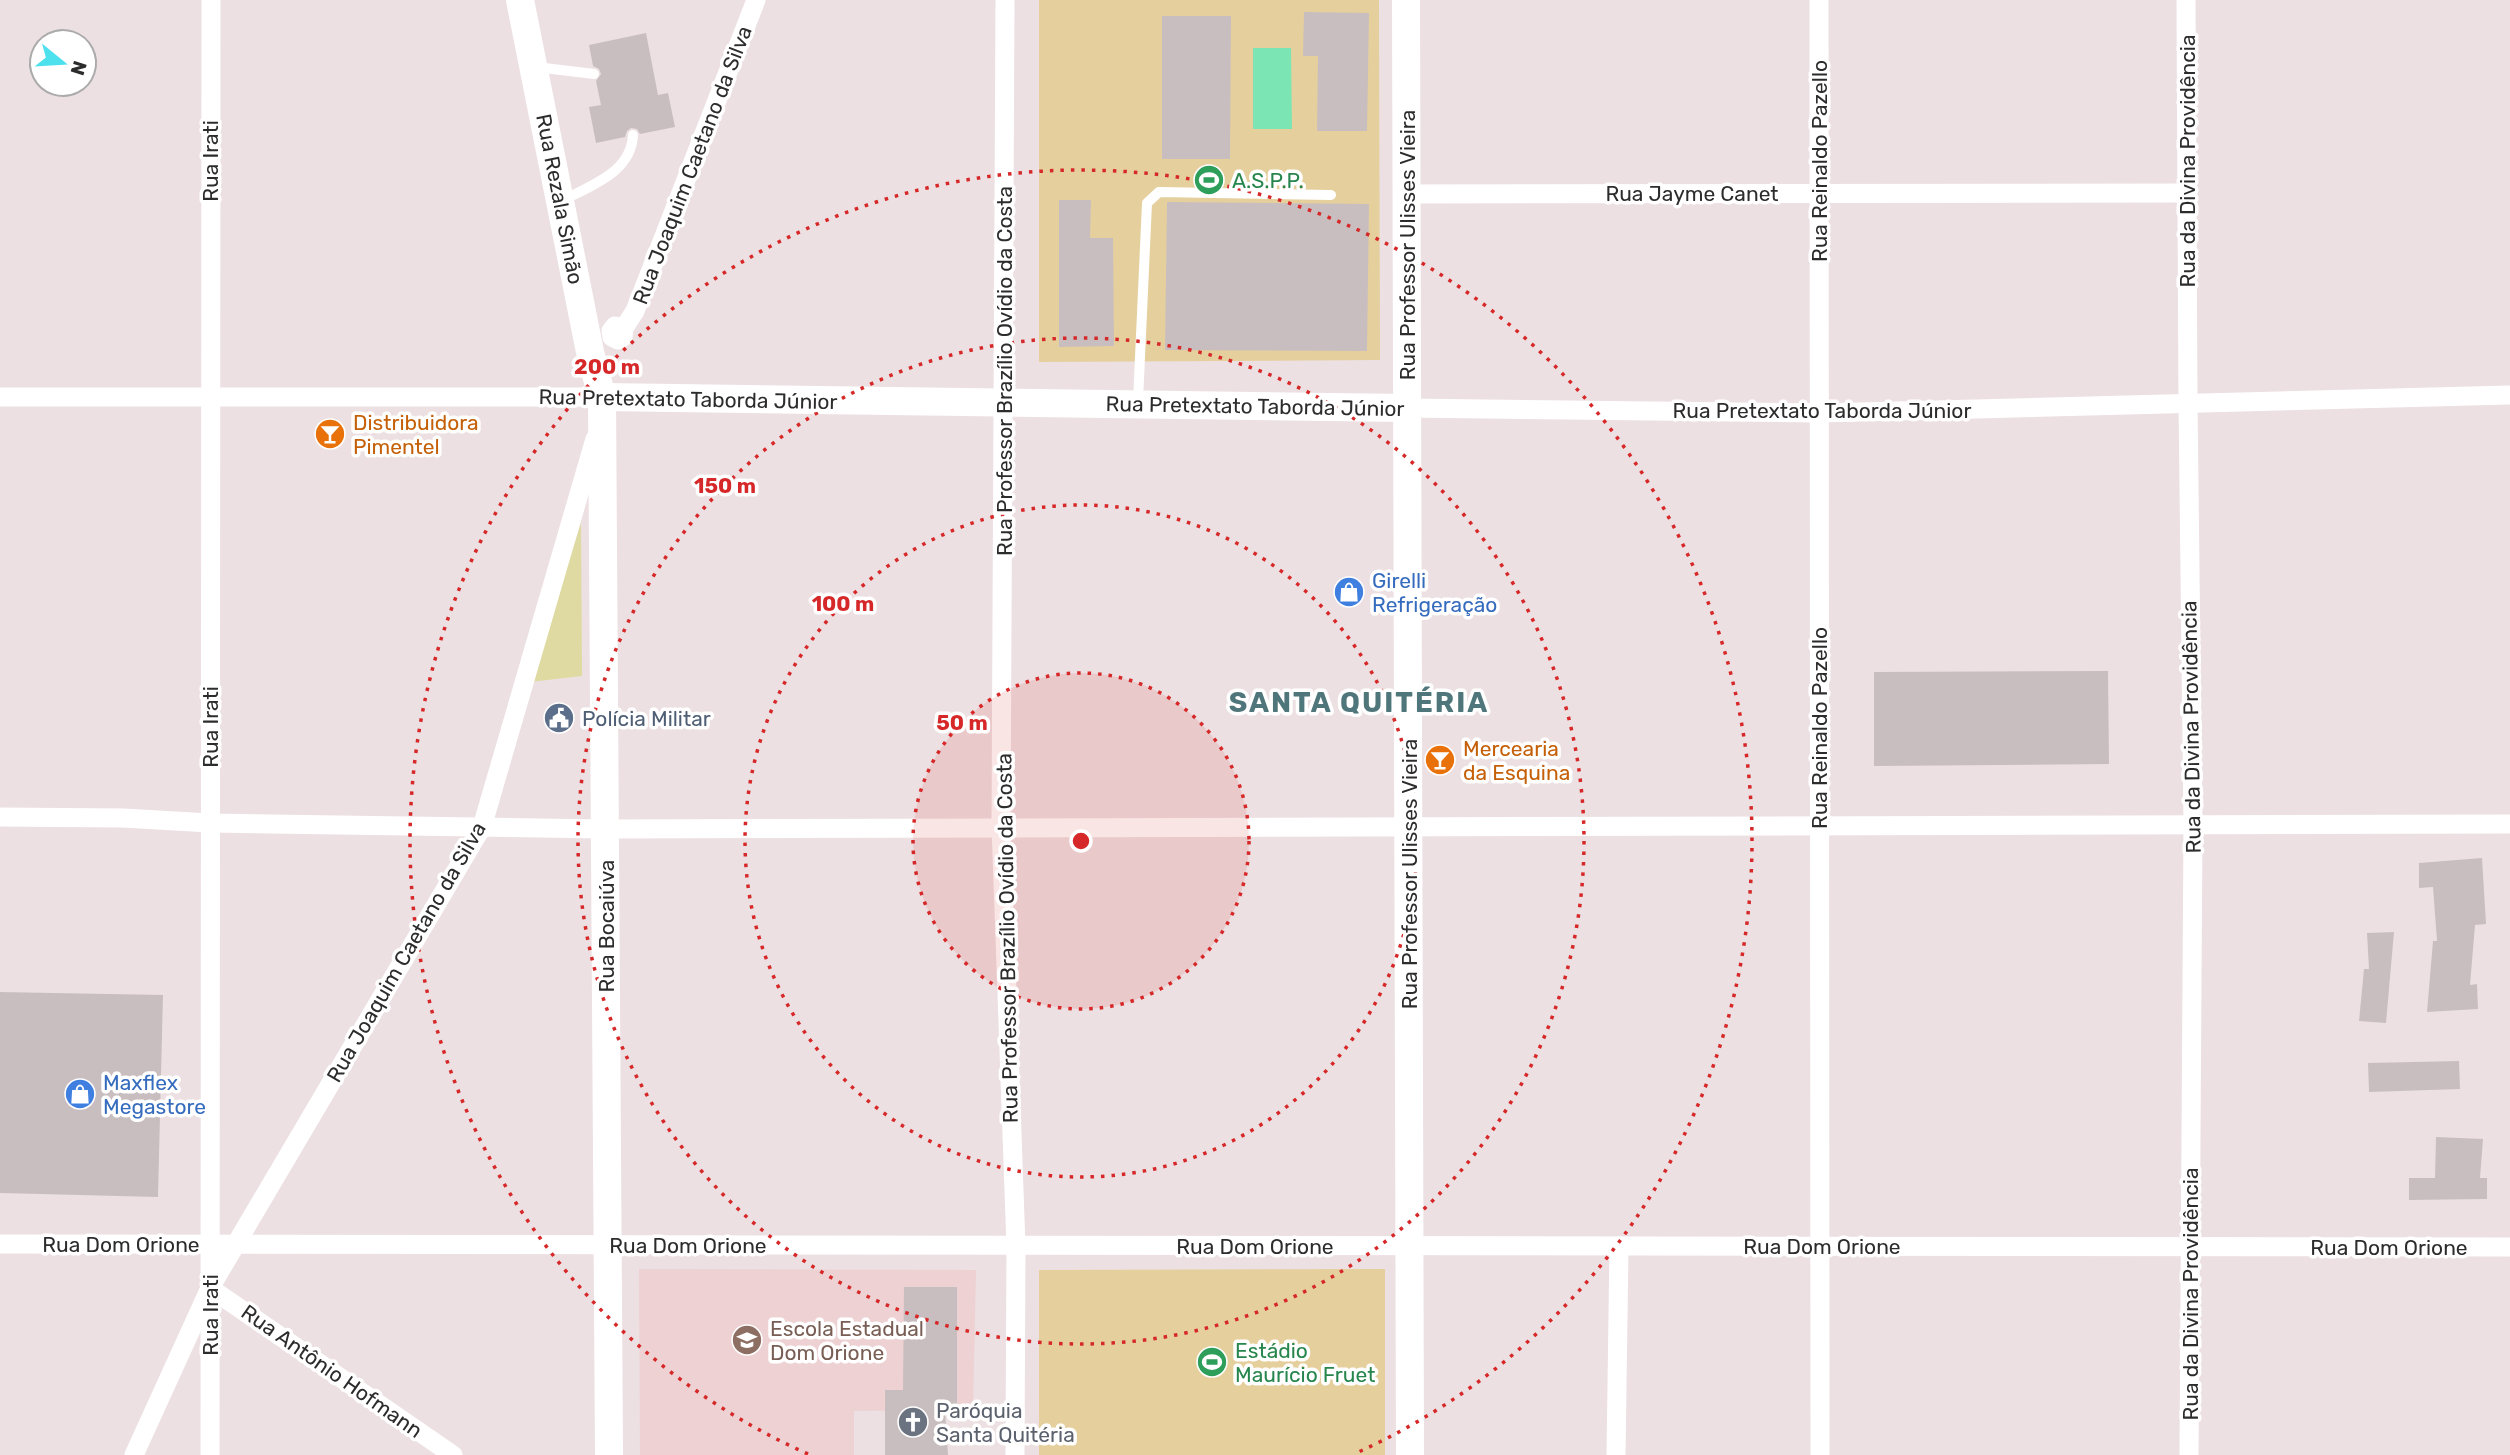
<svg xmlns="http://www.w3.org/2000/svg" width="2510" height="1455" font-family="Rubik,sans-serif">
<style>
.education{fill:#edd1d3}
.green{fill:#dfdaa1}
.pitch{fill:#e5cf9d}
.water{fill:#7be6b4}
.building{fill:#c9bebf}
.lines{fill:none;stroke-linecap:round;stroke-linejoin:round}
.lane{stroke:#fff;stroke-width:10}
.street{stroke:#fff;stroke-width:19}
.secondary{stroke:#fff;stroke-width:28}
.ring{fill:none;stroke:#d62828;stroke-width:3.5;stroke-dasharray:3.5 7}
.labels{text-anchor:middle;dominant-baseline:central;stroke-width:7;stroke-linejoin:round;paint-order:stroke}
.street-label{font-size:21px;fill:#2c2c2c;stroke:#fff}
.leisure-label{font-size:21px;fill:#27864d;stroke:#fff;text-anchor:start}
.food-label{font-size:21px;fill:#c56008;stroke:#fff;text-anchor:start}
.shop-label{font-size:21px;fill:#366cbe;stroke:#fff;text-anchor:start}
.service-label{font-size:21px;fill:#4e5e75;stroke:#fff;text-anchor:start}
.education-label{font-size:21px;fill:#785e54;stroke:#fff;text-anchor:start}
.worship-label{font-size:21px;fill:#5b616d;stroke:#fff;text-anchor:start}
.district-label{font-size:28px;font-weight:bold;letter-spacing:2px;fill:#4f767a;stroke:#fff}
.centre{fill:#d62828;stroke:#fff;stroke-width:3.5}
.ring-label{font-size:21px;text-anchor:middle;font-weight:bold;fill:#d62828;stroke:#fff;stroke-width:7;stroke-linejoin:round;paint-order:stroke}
</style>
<rect width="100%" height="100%" fill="#ede0e2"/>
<!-- education -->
<polygon class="education" points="639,1269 976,1270 973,1410 854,1411 854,1455 640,1455"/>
<!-- green -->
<polygon class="green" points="581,523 582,676 530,682"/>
<!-- pitch -->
<g class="pitch">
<polygon points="1039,0 1379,0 1380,360 1039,362"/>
<polygon points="1385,1269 1385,1455 1039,1455 1039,1270"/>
</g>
<!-- water -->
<polygon class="water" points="1253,48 1291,48 1292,129 1253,129"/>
<!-- building -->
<g class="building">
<polygon points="1304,12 1369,13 1367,131 1317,131 1318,56 1303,56"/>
<polygon points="1162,16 1231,16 1230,159 1162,159"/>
<polygon points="646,33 658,95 668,93 675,127 640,134 637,129 631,128 627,131 625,137 596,143 589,107 601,105 596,81 601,74 599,69 593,66 589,45"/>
<polygon points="1059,200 1091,200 1090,238 1113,238 1114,346 1059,347"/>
<polygon points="1167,202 1369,204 1367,351 1165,350"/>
<polygon points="2108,671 2109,764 1874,766 1874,672"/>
<polygon points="2482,858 2486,924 2475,925 2470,985 2477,984 2478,1009 2427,1012 2433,941 2437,941 2433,887 2419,888 2419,863"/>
<polygon points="2394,932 2386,1023 2359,1021 2364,969 2369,969 2367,933"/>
<polygon points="0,992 163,995 158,1197 0,1193"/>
<polygon points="2459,1061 2460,1089 2369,1092 2368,1063"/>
<polygon points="2436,1137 2483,1139 2480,1178 2487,1178 2487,1199 2409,1200 2409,1178 2435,1178"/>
<polygon points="904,1287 957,1287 957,1411 945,1411 948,1455 885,1455 885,1390 903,1390"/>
</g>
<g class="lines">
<!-- lane -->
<g class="lane">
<polyline points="536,67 594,74"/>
<path d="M562,201C591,185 631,173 633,135"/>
<polyline points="1138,401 1147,203 1159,192 1331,195"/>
</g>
<!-- street -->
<g class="street">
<polyline points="1005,0 1001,826 1016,1246 1015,1455"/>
<polyline points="1819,0 1820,1455"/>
<polyline points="2186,0 2188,403 2193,824 2189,1455"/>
<polyline points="1406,194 2188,193"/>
<polyline points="624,328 615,326 611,331 612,337 618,340 623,337 624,328 635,311 756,0"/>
<polyline points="0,397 602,397"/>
<polyline points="1407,408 1819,413 2510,395"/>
<polyline points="0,817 123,818 210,823 605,829 2510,824"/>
<polyline points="0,1244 2510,1247"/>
<polyline points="210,1288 453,1455"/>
<polyline points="134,1455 210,1288 482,827 595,439"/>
<polyline points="210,1455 211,0"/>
<polyline points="1616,1455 1619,1246"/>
</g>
<!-- secondary -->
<g class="secondary">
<polyline points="520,0 590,352 602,397 609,1455"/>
<polyline points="1406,0 1410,1455"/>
<polyline points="602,397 1407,408"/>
</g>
</g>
<!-- distance rings -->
<circle cx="1081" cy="841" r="168" fill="#d62828" fill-opacity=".12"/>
<g class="ring">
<circle cx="1081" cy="841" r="168"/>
<circle cx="1081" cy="841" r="336"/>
<circle cx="1081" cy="841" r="503"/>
<path d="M808 1454A671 671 0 1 1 1354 1454"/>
</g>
<!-- icons -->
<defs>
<g id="stadium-disc" transform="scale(1.575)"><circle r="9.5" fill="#2e9e5b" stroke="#fff"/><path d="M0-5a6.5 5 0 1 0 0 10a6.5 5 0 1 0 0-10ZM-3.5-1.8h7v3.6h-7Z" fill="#fff"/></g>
<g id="bar-disc" transform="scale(1.575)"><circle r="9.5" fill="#e8710a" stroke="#fff"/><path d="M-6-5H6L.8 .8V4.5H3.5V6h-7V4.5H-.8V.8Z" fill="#fff"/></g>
<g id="shop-disc" transform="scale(1.575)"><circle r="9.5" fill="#3f7fe0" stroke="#fff"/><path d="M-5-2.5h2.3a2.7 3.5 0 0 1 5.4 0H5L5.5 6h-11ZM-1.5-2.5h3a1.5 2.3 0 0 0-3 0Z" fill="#fff"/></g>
<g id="civic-disc" transform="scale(1.575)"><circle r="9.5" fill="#5c6f8a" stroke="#fff"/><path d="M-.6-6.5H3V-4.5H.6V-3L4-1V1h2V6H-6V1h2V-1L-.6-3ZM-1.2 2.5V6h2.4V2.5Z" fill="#fff"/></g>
<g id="school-disc" transform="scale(1.575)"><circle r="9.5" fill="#8d6e63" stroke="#fff"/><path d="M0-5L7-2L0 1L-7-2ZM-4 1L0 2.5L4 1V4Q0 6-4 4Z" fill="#fff"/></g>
<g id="church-disc" transform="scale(1.575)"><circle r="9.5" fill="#6b7280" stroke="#fff"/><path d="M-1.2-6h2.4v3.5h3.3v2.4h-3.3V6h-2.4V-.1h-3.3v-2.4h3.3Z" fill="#fff"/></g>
</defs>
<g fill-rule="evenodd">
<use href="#stadium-disc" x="1209" y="180"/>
<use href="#bar-disc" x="330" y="434"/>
<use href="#shop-disc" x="1349" y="592"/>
<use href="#civic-disc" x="559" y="718"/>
<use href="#bar-disc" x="1440" y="760"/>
<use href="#shop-disc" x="80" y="1094"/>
<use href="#school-disc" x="747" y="1340"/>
<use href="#stadium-disc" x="1212" y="1362"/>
<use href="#church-disc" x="913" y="1422"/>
</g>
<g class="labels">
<!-- street labels -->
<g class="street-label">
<text transform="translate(210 161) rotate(-90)">Rua Irati</text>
<text transform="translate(1819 161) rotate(-90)">Rua Reinaldo Pazello</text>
<text transform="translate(2187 161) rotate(-90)">Rua da Divina Providência</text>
<text transform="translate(692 165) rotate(-69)">Rua Joaquim Caetano da Silva</text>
<text x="1692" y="193">Rua Jayme Canet</text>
<text transform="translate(560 199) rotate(79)">Rua Rezala Simão</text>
<text transform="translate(1407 245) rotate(-90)">Rua Professor Ulisses Vieira</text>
<text transform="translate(1004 371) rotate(-90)">Rua Professor Brazílio Ovídio da Costa</text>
<text transform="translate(688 399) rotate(1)">Rua Pretextato Taborda Júnior</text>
<text transform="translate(1255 406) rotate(1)">Rua Pretextato Taborda Júnior</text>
<text x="1822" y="410">Rua Pretextato Taborda Júnior</text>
<text transform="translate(210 727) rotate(-90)">Rua Irati</text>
<text transform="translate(2191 727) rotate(-91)">Rua da Divina Providência</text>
<text transform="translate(1819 728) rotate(-90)">Rua Reinaldo Pazello</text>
<text transform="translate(1409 874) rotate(-90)">Rua Professor Ulisses Vieira</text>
<text transform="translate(606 926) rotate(-90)">Rua Bocaiúva</text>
<text transform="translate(1007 938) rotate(-91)">Rua Professor Brazílio Ovídio da Costa</text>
<text transform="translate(406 952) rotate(-60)">Rua Joaquim Caetano da Silva</text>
<text x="121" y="1244">Rua Dom Orione</text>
<text x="688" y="1245">Rua Dom Orione</text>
<text x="1255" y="1246">Rua Dom Orione</text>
<text x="1822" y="1246">Rua Dom Orione</text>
<text x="2389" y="1247">Rua Dom Orione</text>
<text transform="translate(2190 1294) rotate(-90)">Rua da Divina Providência</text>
<text transform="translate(210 1315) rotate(-90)">Rua Irati</text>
<text transform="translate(332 1371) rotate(35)">Rua Antônio Hofmann</text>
</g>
<!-- leisure labels -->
<g class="leisure-label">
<text x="1232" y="180">A.S.P.P.</text>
<text x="1235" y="1350">Estádio<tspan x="1235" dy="24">Maurício Fruet</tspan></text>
</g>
<!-- food labels -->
<g class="food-label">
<text x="353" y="422">Distribuidora<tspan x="353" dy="24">Pimentel</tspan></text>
<text x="1463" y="748">Mercearia<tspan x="1463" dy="24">da Esquina</tspan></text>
</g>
<!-- shop labels -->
<g class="shop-label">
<text x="1372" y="580">Girelli<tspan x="1372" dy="24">Refrigeração</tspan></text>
<text x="103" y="1082">Maxflex<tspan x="103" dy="24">Megastore</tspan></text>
</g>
<!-- service labels -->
<g class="service-label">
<text x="582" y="718">Polícia Militar</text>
</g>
<!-- education labels -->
<g class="education-label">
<text x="770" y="1328">Escola Estadual<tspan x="770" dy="24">Dom Orione</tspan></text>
</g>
<!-- worship labels -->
<g class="worship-label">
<text x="936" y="1410">Paróquia<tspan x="936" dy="24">Santa Quitéria</tspan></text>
</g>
<!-- district labels -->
<g class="district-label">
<text x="1359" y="702">SANTA QUITÉRIA</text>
</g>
</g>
<circle cx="1081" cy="841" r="10" class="centre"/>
<g class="ring-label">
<text x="607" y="374">200 m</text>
<text x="725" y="493">150 m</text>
<text x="843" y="611">100 m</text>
<text x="962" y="730">50 m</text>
</g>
<!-- north arrow -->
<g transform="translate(63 63) rotate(108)"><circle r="33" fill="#ffffff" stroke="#ababab" stroke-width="2"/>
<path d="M0-5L12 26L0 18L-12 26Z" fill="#4de0ed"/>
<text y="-10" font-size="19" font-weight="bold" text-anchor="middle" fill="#2c2c2c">N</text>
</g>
</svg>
